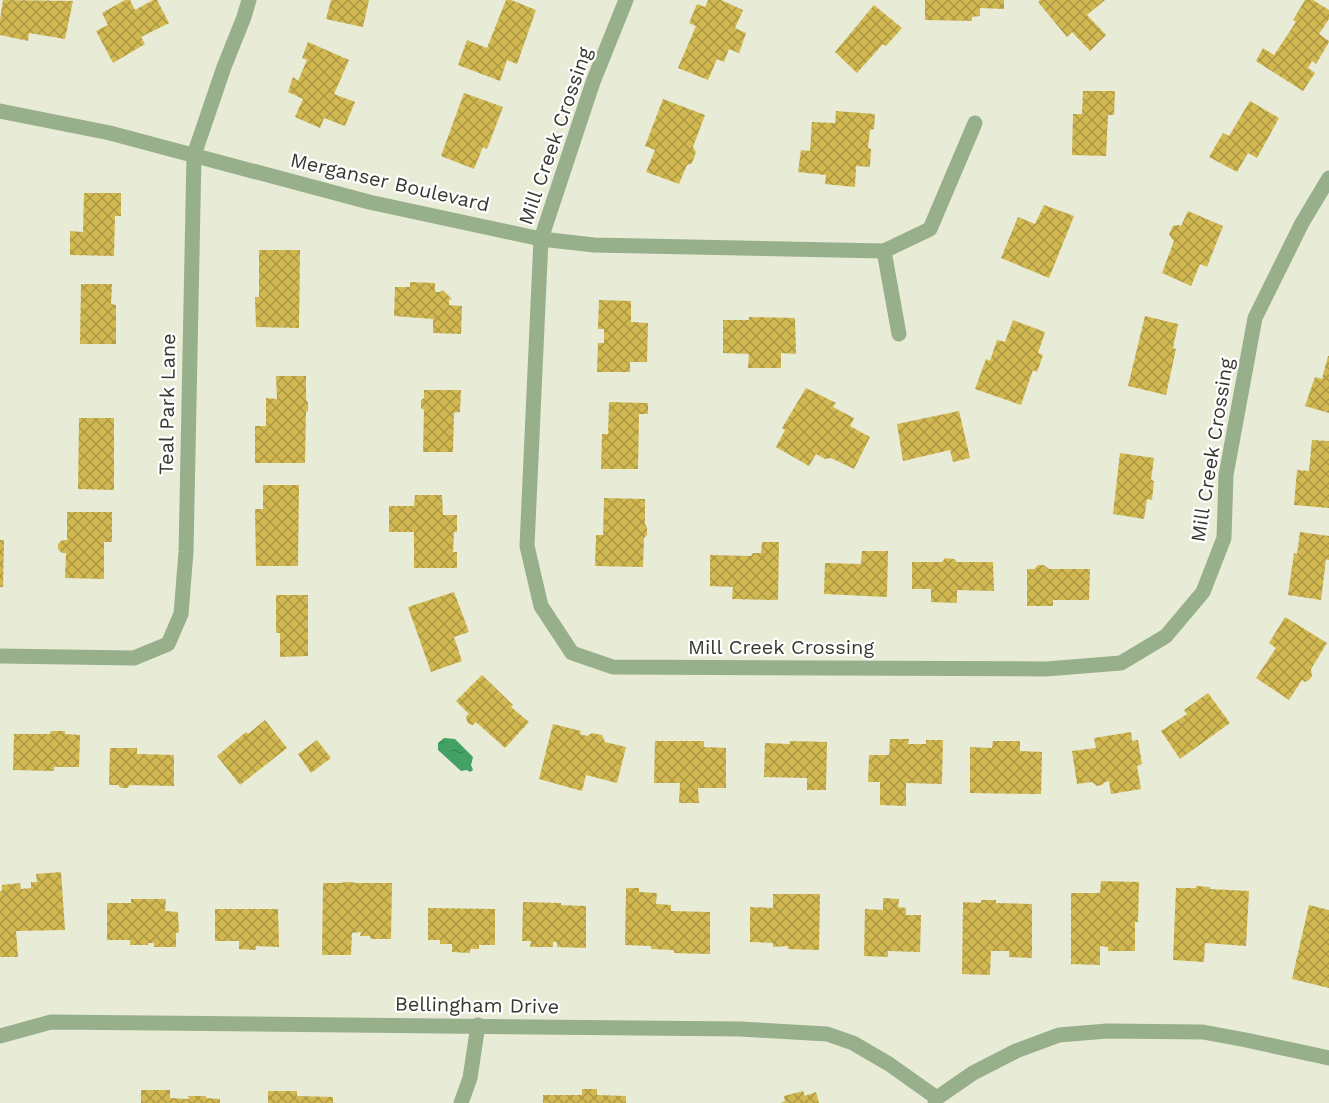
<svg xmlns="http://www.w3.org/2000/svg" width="1329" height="1103" font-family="'Work Sans',sans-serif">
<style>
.water{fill:url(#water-ripples)}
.building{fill:url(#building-cross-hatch)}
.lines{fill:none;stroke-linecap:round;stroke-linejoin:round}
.minor{stroke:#98af8b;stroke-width:15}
.labels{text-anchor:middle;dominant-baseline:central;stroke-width:4.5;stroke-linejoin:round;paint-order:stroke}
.street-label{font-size:20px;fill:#373930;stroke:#fff}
</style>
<defs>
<pattern id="water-ripples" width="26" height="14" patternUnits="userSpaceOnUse" patternTransform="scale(1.5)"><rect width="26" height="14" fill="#43a165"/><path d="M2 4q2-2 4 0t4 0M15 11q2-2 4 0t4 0" fill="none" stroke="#398454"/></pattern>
<pattern id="building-cross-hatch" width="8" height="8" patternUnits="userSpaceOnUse" patternTransform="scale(1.5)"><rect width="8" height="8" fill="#d2b851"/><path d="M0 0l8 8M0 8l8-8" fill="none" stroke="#ab9744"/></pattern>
</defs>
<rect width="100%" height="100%" fill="#e8ecd6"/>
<!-- water -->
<polygon class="water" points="444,738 455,739 473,757 471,765 473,770 470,772 467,770 461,771 438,750 438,743"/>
<!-- building -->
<g class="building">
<polygon points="3,0 73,1 65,39 29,33 28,41 0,35 0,20"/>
<polygon points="125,0 130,0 135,10 153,0 157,0 169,23 141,37 145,44 113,63 96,31 108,25 102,13"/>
<polygon points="331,0 369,0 363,27 326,19"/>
<polygon points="506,0 511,0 536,10 517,64 507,60 500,81 458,65 467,40 487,48"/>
<polygon points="708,0 721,0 743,10 735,28 746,33 739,53 729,49 724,62 717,59 708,80 678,68 696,26 689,23 697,4 705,7"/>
<polygon points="925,0 1004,0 1004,9 980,8 980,16 972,17 972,21 925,20"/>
<polygon points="1040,0 1105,0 1087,15 1106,35 1090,51 1072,32 1067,37 1038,2"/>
<polygon points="1305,0 1313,0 1329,10 1329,19 1319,34 1329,41 1329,42 1316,64 1312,61 1308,68 1315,73 1303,91 1256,61 1263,48 1274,55 1296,22 1293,20"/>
<polygon points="874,5 902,28 886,46 883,44 857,73 835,52"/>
<polygon points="308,42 349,60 334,94 355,102 345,126 324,118 320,128 295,117 303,99 288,92 293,77 298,81 307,60 302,58"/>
<polygon points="1083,91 1115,91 1114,115 1108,115 1106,156 1072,155 1073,114 1082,114"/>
<polygon points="464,93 503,107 487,149 483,147 474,169 441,156"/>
<polygon points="663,99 705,115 693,147 696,152 692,163 687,165 679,184 646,172 655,150 645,146"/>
<polygon points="1250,101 1279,118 1257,158 1248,153 1237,172 1209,157 1223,133 1229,136"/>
<polygon points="836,111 875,114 874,129 870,130 868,148 871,149 870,167 856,166 855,187 825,184 826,175 798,172 801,150 810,151 812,122 835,123"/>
<polygon points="84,193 121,193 121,216 115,216 114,256 70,255 70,231 83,232"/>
<polygon points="1044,205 1074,216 1049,278 1001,258 1018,217 1035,224"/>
<polygon points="1188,211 1223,226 1207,267 1200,264 1191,286 1162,273 1174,241 1172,239 1169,234 1173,226 1178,225 1181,226"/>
<polygon points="259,250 300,250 299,328 256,327 255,297 259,297"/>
<polygon points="410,282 435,283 435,292 440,292 443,290 452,299 449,300 449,305 462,306 461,334 433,333 433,319 394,316 395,287 410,287"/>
<polygon points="81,284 112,284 111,304 116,305 116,344 80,344"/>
<polygon points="599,300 631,301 631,322 648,323 647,362 630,362 630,372 597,372 598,343 604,343 604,329 598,329"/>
<polygon points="1145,316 1178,324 1173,348 1176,349 1166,395 1128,386"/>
<polygon points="749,317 795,318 796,354 781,353 781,368 748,368 749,354 723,353 723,320 749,320"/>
<polygon points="1013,320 1045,332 1038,353 1043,355 1037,372 1033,370 1021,405 975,389 986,359 990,361 997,340 1005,342"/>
<polygon points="1328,356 1329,356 1329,413 1305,406 1315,377 1322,379"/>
<polygon points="276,376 306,376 306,400 308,403 308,411 306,412 305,463 255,463 255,426 266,426 266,398 277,399"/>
<polygon points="806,388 836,403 833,407 854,418 850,426 870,437 854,469 831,458 825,459 816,454 809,466 776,447 785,430 782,428"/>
<polygon points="424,390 461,390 460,412 454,413 453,452 423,452 424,410 421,408 421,400 424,398"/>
<polygon points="609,402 648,403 648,414 639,414 638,469 601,469 602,434 608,434"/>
<polygon points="959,411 970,458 953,462 950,450 903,461 897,424"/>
<polygon points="79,418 114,418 114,490 78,489"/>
<polygon points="1312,440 1329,441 1329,508 1294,505 1297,470 1309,471"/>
<polygon points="1120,453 1154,458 1151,480 1154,481 1152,500 1147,499 1144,519 1113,514"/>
<polygon points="263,485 299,485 298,566 256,566 255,509 263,509"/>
<polygon points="415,495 442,495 443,515 457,515 457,532 454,532 453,552 457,552 457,568 414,568 414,532 389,532 389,506 414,506"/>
<polygon points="604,498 645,499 645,524 647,528 647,535 644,538 643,567 595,566 596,535 603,535"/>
<polygon points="67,512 112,512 112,542 104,542 104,579 65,578 66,553 62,553 58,549 58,544 62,540 67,540"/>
<polygon points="1300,532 1329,536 1329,560 1326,559 1321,600 1288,595 1294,553 1297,554"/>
<polygon points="0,540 4,540 3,587 0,587"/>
<polygon points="762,542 779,542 778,600 732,599 733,587 710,586 710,555 751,556 753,553 761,553"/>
<polygon points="862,551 888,551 887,597 824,594 825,563 861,564"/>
<polygon points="945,558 954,559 957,562 993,562 994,591 957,590 957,603 931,602 931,589 912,589 912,562 942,562"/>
<polygon points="1038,565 1044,565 1049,569 1090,569 1089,600 1053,600 1053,606 1027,606 1027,569 1035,569"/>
<polygon points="454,592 469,632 454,637 462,661 431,672 408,607"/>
<polygon points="276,595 308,595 308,656 280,657 280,633 276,633"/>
<polygon points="1285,617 1327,643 1311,669 1312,676 1309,680 1305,682 1302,680 1289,700 1256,678 1276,648 1269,643"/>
<polygon points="482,675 513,705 511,707 529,722 505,748 476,722 473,725 469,724 467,721 466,716 469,714 456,701"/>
<polygon points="1208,693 1230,723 1180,759 1161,731 1187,714 1184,710"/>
<polygon points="265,720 287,748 240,785 217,756 246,732 248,734"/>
<polygon points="553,724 581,731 580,734 587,736 592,733 602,735 605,742 626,747 617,783 586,775 582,791 539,779"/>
<polygon points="51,731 65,731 65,734 80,735 79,767 54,767 54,771 13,770 14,734 50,734"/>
<polygon points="1131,732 1132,741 1138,740 1142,764 1137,766 1141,789 1111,794 1109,781 1105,782 1102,785 1097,786 1092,782 1077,784 1072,751 1096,748 1094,738"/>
<polygon points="890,739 909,739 908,744 926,744 926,740 943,740 942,784 906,783 906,806 880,805 880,782 868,782 869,755 889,755"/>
<polygon points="317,740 331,758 311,773 298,754"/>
<polygon points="655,741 704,741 704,747 726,748 726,788 698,788 699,803 679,803 680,783 654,783"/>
<polygon points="790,741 827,742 826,790 807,790 807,778 764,777 765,743 790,744"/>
<polygon points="993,741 1020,741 1020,751 1042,752 1041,794 970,793 970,747 992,748"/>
<polygon points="110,748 137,748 137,754 174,755 174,786 130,785 127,788 121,788 118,785 109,785"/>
<polygon points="61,872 65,930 16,931 18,957 0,957 0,891 2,891 2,885 20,883 21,889 31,888 31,882 37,882 36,874"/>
<polygon points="1101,881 1139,882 1138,922 1135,922 1135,951 1108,951 1108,947 1100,946 1100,965 1071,964 1071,893 1100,893"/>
<polygon points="344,882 352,882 355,883 392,883 391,939 371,939 370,936 360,936 361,932 352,933 351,955 322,955 323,883 342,883"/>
<polygon points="1196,886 1210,887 1210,889 1249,891 1246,946 1205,943 1204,962 1173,960 1176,888 1196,888"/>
<polygon points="626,888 639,888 639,892 657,893 656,904 671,905 671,911 710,912 710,954 674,953 674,950 651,949 651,946 625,945"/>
<polygon points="773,894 820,894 819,950 788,949 788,946 773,947 773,943 750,942 750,907 773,908"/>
<polygon points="883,898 899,899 898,907 906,908 906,915 921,915 920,952 888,951 888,957 864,956 865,909 883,910"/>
<polygon points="131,899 166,899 165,911 178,912 179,932 176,933 176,947 154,947 154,943 148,943 148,945 130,945 130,940 107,940 107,903 131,903"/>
<polygon points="981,900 996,900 996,903 1032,904 1032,958 1009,957 1009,951 991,951 990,975 962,974 963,902 981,903"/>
<polygon points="523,902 561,903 561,905 586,906 586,948 557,947 557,942 553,942 553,947 530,947 531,941 522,941"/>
<polygon points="1309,905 1329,910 1329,988 1292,979"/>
<polygon points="428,908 495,909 495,945 479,945 479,949 470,949 470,953 452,952 452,944 440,944 440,940 428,940"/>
<polygon points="215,909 278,909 279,947 256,946 256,950 239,949 239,941 215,941"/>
<polygon points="582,1089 597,1089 597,1095 626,1096 626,1103 543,1103 543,1095 582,1095"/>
<polygon points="141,1090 170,1090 170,1098 189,1099 188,1096 206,1096 206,1098 220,1099 220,1103 141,1103"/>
<polygon points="268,1091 297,1091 297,1096 333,1097 333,1103 268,1103"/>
<polygon points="803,1091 805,1096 816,1092 819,1103 781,1103 785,1101 784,1096"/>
</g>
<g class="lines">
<!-- minor -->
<g class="minor">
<polyline points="626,0 593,82 541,239 527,546 541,606 572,653 613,667 1046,669 1121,663 1166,636 1203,592 1224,538 1226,475 1255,318 1302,223 1329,178"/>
<polyline points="0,111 110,133 369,202 541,239 594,245 884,251 930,229 975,123"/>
<polyline points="884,251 899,334"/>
<polyline points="0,656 134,658 168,644 181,614 186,552 194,155 224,67 244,17 249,0"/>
<polyline points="0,1036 51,1022 740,1029 827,1034 853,1043 889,1064 937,1098"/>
<polyline points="461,1103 470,1078 478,1025"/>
<polyline points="935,1103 937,1098 973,1073 1016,1051 1059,1035 1107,1031 1203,1032 1246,1040 1329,1058"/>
</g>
</g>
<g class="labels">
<!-- street labels -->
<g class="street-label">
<text transform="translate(555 136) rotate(-71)">Mill Creek Crossing</text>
<text transform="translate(390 182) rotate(13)">Merganser Boulevard</text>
<text transform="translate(167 404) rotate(-89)">Teal Park Lane</text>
<text transform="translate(1212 450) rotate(-81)">Mill Creek Crossing</text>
<text x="781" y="647">Mill Creek Crossing</text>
<text transform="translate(477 1005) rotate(1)">Bellingham Drive</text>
</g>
</g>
</svg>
